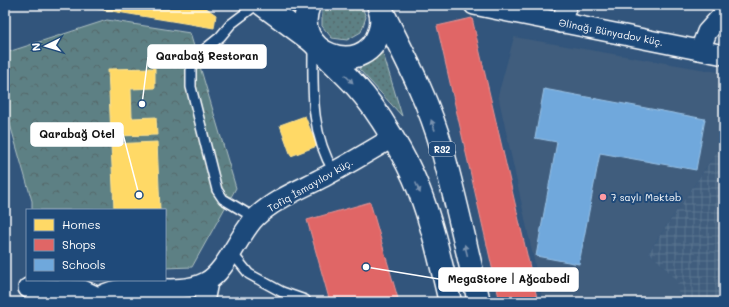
<svg xmlns="http://www.w3.org/2000/svg" width="729" height="307" font-family="Mali,sans-serif">
<style>
.built{fill:#3f5d7d}
.industrial{fill:url(#industrial-grid)}
.grass{fill:url(#grass-dots);stroke:#aec0c2}
.forest{fill:url(#forest-crowns);stroke:#aec0c2}
.homes{fill:#ffd966;stroke:#ffe494}
.shops{fill:#e06666;stroke:#e99494}
.schools{fill:#6fa8dc;stroke:#9ac2e6}
.lines{fill:none;stroke-linecap:round;stroke-linejoin:round}
.lane-casing{stroke:#fff;stroke-width:12}
.street-casing{stroke:#fff;stroke-width:22}
.primary-casing{stroke:#fff;stroke-width:25}
.lane{stroke:#1f4a7a;stroke-width:9}
.street{stroke:#1f4a7a;stroke-width:19}
.primary{stroke:#1f4a7a;stroke-width:22}
.oneway{fill:#7992af}
.poi-dot{fill:#ff9aa2;stroke:#1f4a7a;stroke-width:1.5}
.labels{text-anchor:middle;dominant-baseline:central;stroke-width:4;stroke-linejoin:round;paint-order:stroke}
.shield{fill:#1f4a7a;stroke:#bcc9d7;stroke-width:1}
.shield-label{font-size:9px;font-weight:bold;fill:#fff}
.street-label{font-size:10px;fill:#fff;stroke:#1f4a7a}
.poi-label{font-size:10px;fill:#fff;stroke:#1f4a7a;text-anchor:start}
.leader{fill:none;stroke:#fff;stroke-width:1.5}
.callout-dot{fill:#fff;stroke:#1f4a7a;stroke-width:1.5}
.callout{fill:#fff;stroke:#fff;stroke-width:1.5}
.callout-label{font-size:11px;text-anchor:middle;font-weight:bold;fill:#111}
</style>
<defs>
<pattern id="industrial-grid" width="8" height="8" patternUnits="userSpaceOnUse"><rect width="8" height="8" fill="#3f5d7d"/><path d="M0 4h8M4 0v8" fill="none" stroke="#5c7590"/></pattern>
<pattern id="grass-dots" width="8" height="8" patternUnits="userSpaceOnUse"><rect width="8" height="8" fill="#5d8084"/><path d="M2 2h.1M6 6h.1" fill="none" stroke="#55696b" stroke-width="1.8" stroke-linecap="round"/></pattern>
<pattern id="forest-crowns" width="20" height="18" patternUnits="userSpaceOnUse"><rect width="20" height="18" fill="#5d8084"/><path d="M2 6a3 3 0 1 1 6 0M12 15a3 3 0 1 1 6 0" fill="none" stroke="#55696b"/></pattern>
</defs>
<rect width="100%" height="100%" fill="#32557c"/>
<filter id="ink" filterUnits="userSpaceOnUse"><feTurbulence type="fractalNoise" baseFrequency=".025" numOctaves="2"/><feDisplacementMap in="SourceGraphic" scale="8" xChannelSelector="R" yChannelSelector="G"/><feConvolveMatrix kernelMatrix="1 2 1 2 8 2 1 2 1" color-interpolation-filters="sRGB"/></filter>
<g filter="url(#ink)">
<!-- built -->
<polygon class="built" points="514,37 724,73 724,141 649,252 678,280 679,302 543,302 498,95"/>
<!-- industrial -->
<polygon class="industrial" points="724,141 724,302 679,302 677,280 649,252"/>
<!-- grass -->
<g class="grass">
<polygon points="326,5 361,5 366,17 361,32 347,40 332,38 322,26 322,10"/>
<polygon points="383,53 402,116 359,69"/>
</g>
<!-- forest -->
<polygon class="forest" points="107,20 190,33 236,188 192,267 165,268 165,210 32,210 32,201 5,107 5,53"/>
<!-- homes -->
<g class="homes">
<polygon points="75,5 202,5 216,15 214,28"/>
<polygon points="155,68 155,88 131,89 132,118 156,117 157,135 111,136 108,69"/>
<polygon points="305,116 317,146 291,156 280,125"/>
<polygon points="157,142 160,210 114,210 111,144"/>
</g>
<!-- shops -->
<g class="shops">
<polygon points="472,18 538,302 500,302 437,26"/>
<polygon points="370,202 399,302 330,302 307,220"/>
</g>
<!-- schools -->
<polygon class="schools" points="544,89 705,119 696,170 600,153 579,264 536,256 557,142 535,138"/>
<g class="lines">
<!-- lane casing -->
<g class="lane-casing">
<g id="lane">
<path d="M313,45C313,90 310,132 334,172"/>
<polyline points="255,218 223,199 217,190 191,87 191,70 194,58 220,37 231,24 256,5"/>
<polyline points="232,253 249,274 282,292 305,300 306,302"/>
</g>
</g>
<!-- street casing -->
<g class="street-casing">
<g id="street">
<polyline points="474,5 724,55"/>
<polyline points="561,23 567,5"/>
<polyline points="700,50 707,32 724,13"/>
<polyline points="28,288 83,290 98,297"/>
<path d="M92,302C124,274 171,300 206,282C226,272 240,232 256,217C275,199 301,189 324,177C347,165 370,151 392,138"/>
<polyline points="204,302 208,282"/>
</g>
</g>
<!-- primary casing -->
<g class="primary-casing">
<g id="primary">
<polyline points="263,5 313,42"/>
<path d="M309,5C289,53 363,80 379,33C382,25 382,16 379,8"/>
<path d="M379,5C402,51 428,98 442,149C456,199 467,251 479,302"/>
<path d="M321,51C333,63 345,74 356,86C378,110 407,159 419,190C433,226 441,264 450,302"/>
</g>
</g>
<!-- lane -->
<use href="#lane" class="lane"/>
<!-- street -->
<use href="#street" class="street"/>
<!-- primary -->
<use href="#primary" class="primary"/>
</g>
<!-- one-way arrows -->
<defs><path id="oneway-solid" d="M-6-.8H1V-3.2L6.5 0L1 3.2V.8H-6Z"/></defs>
<g class="oneway">
<use href="#oneway-solid" transform="translate(349 79) rotate(45)"/>
<use href="#oneway-solid" transform="translate(433 125) rotate(-110)"/>
<use href="#oneway-solid" transform="translate(418 188) rotate(67)"/>
<use href="#oneway-solid" transform="translate(466 250) rotate(-104)"/>
</g>
</g>
<!-- markers -->
<circle class="poi-dot" cx="603" cy="197" r="4"/>
<g class="labels">
<!-- shield labels -->
<rect class="shield" x="429" y="142" width="26" height="14" rx="3"/>
<g class="shield-label">
<text x="442" y="149">R32</text>
</g>
<!-- street labels -->
<g class="street-label">
<text transform="translate(611 32) rotate(11)">Əlinağı Bünyadov küç.</text>
<text transform="translate(310 185) rotate(-30)">Tofiq İsmayılov küç.</text>
</g>
<!-- poi labels -->
<g class="poi-label">
<text x="611" y="197">7 saylı Məktəb</text>
</g>
</g>
<!-- callouts -->
<path class="leader" d="M142 104L148 57M139 195L123 134M366 267L439 279"/>
<g class="callout-dot">
<circle cx="142" cy="104" r="4"/>
<circle cx="139" cy="195" r="4"/>
<circle cx="366" cy="267" r="4"/>
</g>
<g class="callout">
<rect x="148" y="45" width="118" height="23" rx="4"/>
<rect x="31" y="123" width="92" height="23" rx="4"/>
<rect x="439" y="268" width="139" height="23" rx="4"/>
</g>
<g class="callout-label">
<text x="207" y="60">Qarabağ Restoran</text>
<text x="77" y="138">Qarabağ Otel</text>
<text x="509" y="283">MegaStore | Ağcabədi</text>
</g>
<!-- margin -->
<rect width="729" height="307" fill="none" stroke="#1f4a7a" stroke-width="20"/>
<rect x="10" y="10" width="709" height="287" fill="none" stroke="#fff" stroke-width="1.5" filter="url(#ink)"/>
<!-- legend -->
<rect x="26" y="209" width="140" height="72" fill="#1f4a7a" stroke="#7992af"/>
<rect x="34" y="219" width="20" height="12" fill="#ffd966" stroke="#7992af"/>
<text x="62" y="229" font-size="12" fill="#ffffff">Homes</text>
<rect x="34" y="239" width="20" height="12" fill="#e06666" stroke="#7992af"/>
<text x="62" y="249" font-size="12" fill="#ffffff">Shops</text>
<rect x="34" y="259" width="20" height="12" fill="#6fa8dc" stroke="#7992af"/>
<text x="62" y="269" font-size="12" fill="#ffffff">Schools</text>
<!-- north arrow -->
<g transform="translate(46 46) rotate(265)" stroke="#1f4a7a" stroke-width="3" paint-order="stroke">
<path d="M0-3L7 15L0 10L-7 15Z" fill="#ffffff"/>
<text y="-6" font-size="11" font-weight="bold" text-anchor="middle" fill="#ffffff">N</text>
</g>
</svg>
